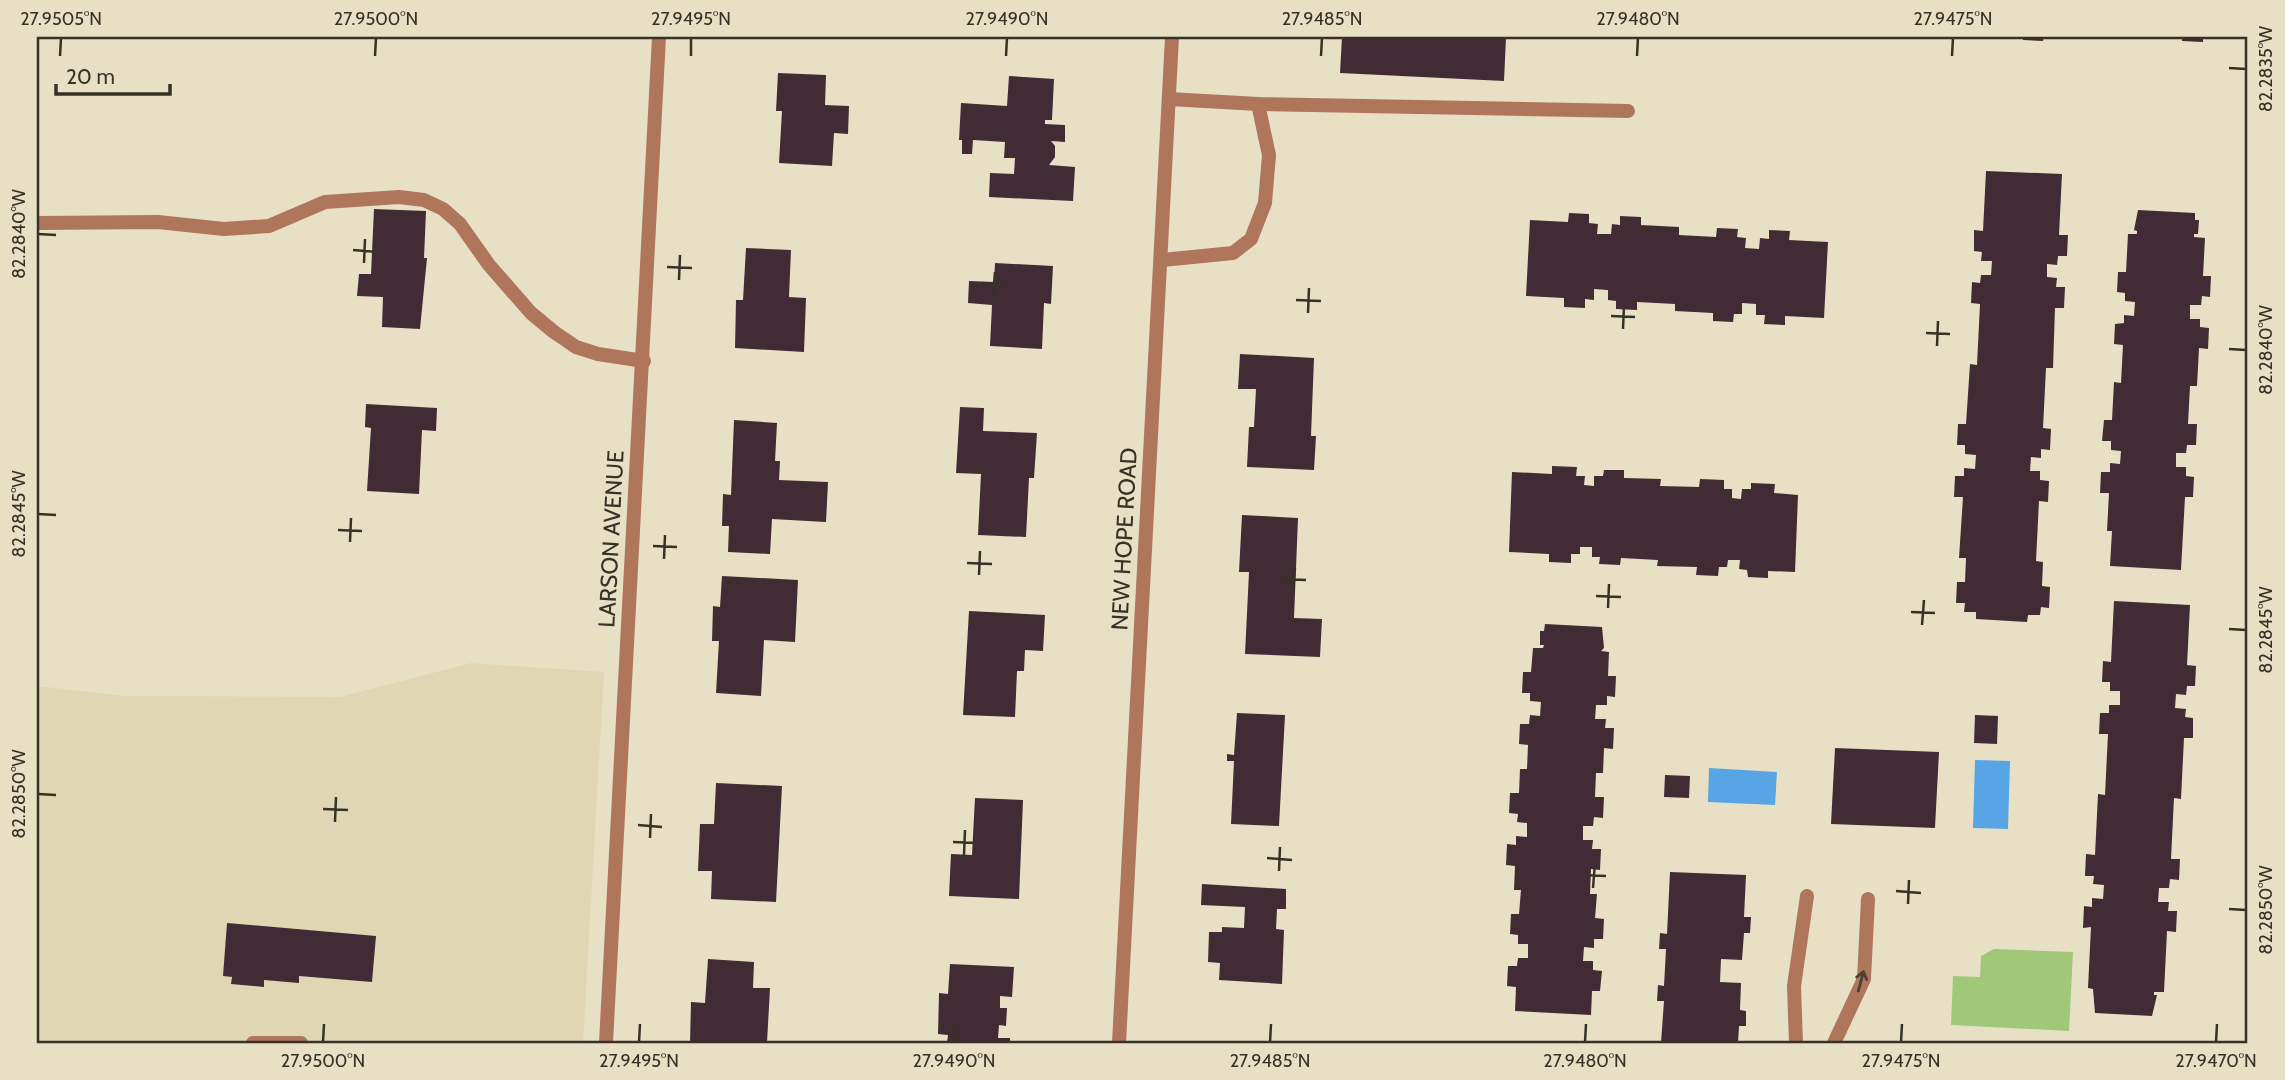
<svg xmlns="http://www.w3.org/2000/svg" width="2285" height="1080" font-family="Cabin,sans-serif">
<style>
.built{fill:#e0d6b4}
.park{fill:#a1c878}
.water{fill:#57a5e4}
.building{fill:#422b35}
.lines{fill:none;stroke-linecap:round;stroke-linejoin:round}
.service{stroke:#af765c;stroke-width:14}
.minor{stroke:#af765c;stroke-width:14}
.oneway{stroke:#4d4032}
.ticks{fill:none;stroke:#353228;stroke-width:2.5}
.labels{text-anchor:middle;dominant-baseline:central;stroke-width:7;stroke-linejoin:round;paint-order:stroke}
.street-label{font-size:23px;fill:#353228;stroke:#e8e0c5}
.neatline{fill:none;stroke:#353228;stroke-width:2.5}
.ticks-label{font-size:18px;text-anchor:middle;fill:#353228}
</style>
<rect width="100%" height="100%" fill="#e8e0c5"/>
<!-- built -->
<polygon class="built" points="471,663 604,672 583,1043 37,1043 37,686 126,696 340,697"/>
<!-- park -->
<polygon class="park" points="1994,949 2073,952 2069,1031 1951,1025 1953,976 1980,977 1981,956"/>
<!-- water -->
<g class="water">
<polygon points="1975,760 2010,761 2008,829 1973,828"/>
<polygon points="1709,768 1777,772 1775,805 1708,802"/>
</g>
<!-- building -->
<g class="building">
<polygon points="1342,37 1506,37 1504,81 1340,73"/>
<polygon points="2023,37 2044,37 2043,41 2023,40"/>
<polygon points="2182,37 2203,37 2203,42 2182,41"/>
<polygon points="778,73 826,75 825,105 849,106 848,134 834,133 832,166 779,163 782,111 776,111"/>
<polygon points="1009,76 1054,79 1052,120 1045,120 1045,124 1065,125 1065,142 1051,141 1055,146 1055,157 1049,165 1075,167 1073,201 989,197 990,173 1014,174 1015,158 1004,158 1005,142 973,140 972,154 962,154 962,140 959,140 961,103 1007,106"/>
<polygon points="1986,171 2062,174 2059,235 2068,235 2067,256 2058,256 2057,265 2047,264 2047,277 2057,278 2056,287 2065,287 2064,308 2055,308 2053,368 2046,368 2043,428 2051,429 2050,450 2041,449 2041,458 2031,457 2030,471 2040,471 2040,480 2049,481 2048,502 2039,501 2036,561 2043,562 2042,586 2050,587 2049,608 2041,607 2040,615 2028,615 2027,622 1976,619 1976,612 1964,612 1965,603 1956,603 1957,582 1965,582 1966,558 1959,558 1963,497 1954,497 1955,476 1964,476 1964,468 1975,469 1976,455 1965,454 1965,445 1957,445 1958,424 1966,424 1970,364 1977,365 1980,304 1971,303 1972,282 1980,283 1981,275 1991,275 1992,261 1981,261 1982,252 1974,251 1974,230 1983,231"/>
<polygon points="374,209 426,211 424,258 427,258 420,329 382,327 383,297 357,296 359,274 371,274"/>
<polygon points="2138,210 2195,213 2195,220 2199,220 2198,234 2194,234 2194,237 2205,238 2203,276 2211,276 2210,297 2202,296 2201,305 2190,305 2190,319 2200,319 2200,327 2209,328 2208,349 2199,348 2197,386 2190,386 2188,424 2197,424 2196,445 2187,445 2186,453 2176,453 2176,467 2186,467 2186,476 2194,477 2193,497 2185,497 2181,570 2110,566 2112,531 2107,531 2109,493 2100,493 2101,472 2110,472 2110,463 2120,464 2121,451 2111,450 2111,441 2102,441 2104,420 2112,420 2114,382 2121,383 2123,345 2114,344 2115,324 2124,323 2124,315 2134,316 2135,302 2125,301 2125,293 2117,292 2118,272 2126,272 2128,234 2137,234 2137,231 2134,230"/>
<polygon points="1569,213 1589,214 1589,223 1598,224 1597,234 1611,234 1612,224 1620,225 1620,216 1641,217 1641,225 1679,227 1679,235 1716,237 1717,228 1738,229 1737,237 1746,238 1745,248 1759,249 1760,238 1769,239 1769,230 1790,231 1789,240 1828,242 1824,318 1785,316 1785,325 1764,324 1765,315 1756,315 1756,304 1742,303 1742,314 1734,314 1733,322 1713,321 1713,313 1675,311 1675,304 1637,302 1637,310 1616,309 1616,301 1608,300 1608,290 1594,289 1594,300 1585,299 1585,308 1564,307 1564,298 1526,296 1530,220 1568,222"/>
<polygon points="746,248 791,250 789,297 806,298 804,352 735,348 736,300 743,300"/>
<polygon points="995,263 1053,266 1051,304 1044,303 1042,349 990,346 992,305 968,303 969,281 994,282"/>
<polygon points="1240,354 1314,358 1311,436 1316,436 1314,470 1247,467 1249,427 1254,427 1256,389 1238,389"/>
<polygon points="366,404 437,408 436,431 422,430 419,494 367,491 371,428 365,427"/>
<polygon points="960,407 984,408 983,431 1037,433 1034,478 1029,478 1026,537 978,535 981,474 956,473"/>
<polygon points="734,420 777,423 775,461 780,461 779,480 828,482 826,522 772,519 770,554 728,552 729,526 722,526 723,494 731,495"/>
<polygon points="1552,466 1577,467 1576,476 1585,476 1584,485 1594,486 1594,476 1603,476 1604,470 1624,470 1624,478 1661,479 1660,486 1699,487 1700,479 1724,480 1724,489 1732,489 1732,498 1741,499 1742,489 1751,489 1751,483 1775,484 1774,493 1798,495 1795,572 1768,571 1768,578 1748,577 1747,570 1739,569 1740,560 1728,560 1727,567 1719,567 1718,576 1696,575 1697,567 1657,566 1658,560 1621,558 1620,565 1599,564 1600,557 1592,557 1592,547 1580,547 1580,554 1571,554 1571,563 1549,562 1549,554 1509,552 1512,472 1552,474"/>
<polygon points="1242,515 1298,518 1294,618 1322,619 1320,657 1245,654 1249,572 1239,572"/>
<polygon points="722,576 798,580 795,642 764,640 761,696 716,693 719,641 712,641 713,606 720,607"/>
<polygon points="2114,601 2190,605 2187,665 2196,666 2195,686 2187,686 2186,695 2176,694 2175,708 2186,709 2185,717 2193,718 2193,738 2184,738 2181,799 2174,798 2171,859 2180,859 2179,880 2170,879 2169,888 2159,888 2158,902 2169,902 2168,911 2177,911 2176,932 2167,931 2164,992 2154,992 2154,995 2157,995 2152,1016 2095,1013 2093,989 2088,988 2091,927 2083,928 2084,906 2092,907 2092,898 2103,899 2104,885 2093,884 2094,876 2085,876 2086,854 2095,855 2098,794 2105,795 2108,734 2099,734 2100,713 2109,713 2109,705 2120,705 2120,691 2110,691 2110,682 2102,682 2103,661 2111,662"/>
<polygon points="969,611 1045,615 1043,651 1025,650 1024,671 1017,671 1015,717 963,715"/>
<polygon points="1545,624 1602,627 1604,648 1601,651 1609,652 1608,676 1616,676 1615,697 1607,696 1607,705 1596,705 1595,719 1606,719 1605,728 1614,728 1613,749 1604,748 1603,773 1596,773 1595,797 1604,797 1603,818 1594,817 1593,826 1583,826 1583,840 1593,840 1592,849 1601,849 1600,870 1591,869 1590,894 1597,894 1595,918 1604,919 1603,939 1594,939 1594,948 1584,947 1583,961 1593,961 1593,970 1602,971 1600,991 1592,991 1591,1015 1515,1011 1516,987 1507,986 1508,966 1517,966 1518,958 1528,958 1528,944 1518,944 1518,935 1510,934 1511,914 1519,914 1521,890 1514,890 1515,866 1506,865 1507,844 1516,845 1516,836 1527,837 1527,823 1517,822 1518,814 1509,813 1510,793 1519,793 1520,769 1527,769 1528,745 1519,744 1520,724 1529,724 1530,715 1540,716 1541,702 1530,701 1530,693 1522,693 1523,672 1531,672 1533,648 1543,648 1544,645 1540,645 1540,631 1544,631"/>
<polygon points="1237,713 1285,715 1279,826 1231,824 1234,761 1227,761 1227,754 1234,755"/>
<polygon points="1975,715 1998,716 1997,744 1974,743"/>
<polygon points="1835,748 1939,752 1935,828 1831,824"/>
<polygon points="1665,775 1690,776 1689,798 1664,797"/>
<polygon points="716,783 782,786 776,902 711,899 712,871 698,871 700,824 714,824"/>
<polygon points="975,798 1023,800 1019,899 949,896 951,854 972,855"/>
<polygon points="1670,872 1746,875 1744,917 1751,917 1750,933 1744,933 1742,960 1721,959 1720,982 1741,983 1740,1010 1746,1011 1746,1026 1739,1026 1738,1043 1661,1043 1664,1001 1657,1001 1658,985 1664,986 1666,949 1659,949 1660,933 1667,934"/>
<polygon points="1202,884 1286,889 1286,909 1277,909 1276,929 1284,930 1282,984 1219,980 1220,963 1208,962 1209,932 1222,932 1222,927 1244,928 1245,907 1201,905"/>
<polygon points="227,923 376,936 372,982 299,976 299,983 264,980 264,987 231,984 232,977 223,976"/>
<polygon points="708,959 754,962 753,988 770,988 767,1043 690,1043 691,1002 705,1003"/>
<polygon points="950,964 1014,967 1012,997 1000,996 1000,1008 1007,1008 1006,1026 999,1025 998,1038 1010,1038 1010,1043 947,1043 948,1035 938,1034 939,993 948,994"/>
</g>
<g class="lines">
<!-- service -->
<g class="service">
<polyline points="1169,99 1258,104 1628,111"/>
<polyline points="37,223 158,222 224,229 269,226 325,202 399,197 424,200 443,209 460,224 489,265 531,313 554,332 576,347 598,354 644,361"/>
<polyline points="1162,260 1233,253 1251,239 1265,203 1269,155 1258,104"/>
<polyline points="253,1043 301,1043"/>
<polyline points="1796,1043 1794,986 1807,896"/>
<polyline points="1834,1043 1864,979 1868,899"/>
</g>
<!-- minor -->
<g class="minor">
<polyline points="606,1043 659,37"/>
<polyline points="1119,1043 1172,37"/>
</g>
</g>
<!-- one-way arrows -->
<defs><path id="oneway-shaft" d="M-6 0H5M1.5-3L5.5 0L1.5 3" fill="none" stroke-width="1.6" stroke-linecap="round" stroke-linejoin="round" transform="scale(1.75)"/></defs>
<use class="oneway" href="#oneway-shaft" transform="translate(1861 981) rotate(-75)"/>
<!-- ticks -->
<path class="ticks" d="M60,56L61,38M375,56L376,38M691,56V38M1006,56L1007,38M1321,56L1322,38M1637,56L1638,38M1952,56L1953,38M2229,68L2246,69M38,234L56,235M353,250L377,252M364,263L365,239M667,267L692,268M679,280L680,255M982,283L1006,285M993,296L995,272M1296,300L1321,301M1308,313L1309,288M1611,316L1635,317M1623,329L1624,305M1926,333L1950,334M1937,346L1938,321M2229,349L2246,350M38,514L56,515M338,530L362,531M350,542L351,518M653,546L677,547M664,559L665,535M967,563L992,564M979,575L980,551M1282,579L1306,580M1293,592L1295,568M1596,596L1621,597M1608,608L1609,584M1911,612L1935,613M1922,625L1924,600M2229,629L2246,630M38,794L56,795M323,809L348,810M335,822L336,797M638,825L662,827M650,838L651,814M953,842L977,843M964,855L965,830M1267,858L1292,860M1279,871L1280,847M1582,875L1606,876M1593,888L1595,863M1896,891L1921,893M1908,904L1909,880M2229,909L2246,910M323,1042L324,1024M639,1042L640,1024M954,1042L955,1024M1270,1042L1271,1024M1585,1042L1586,1024M1901,1042L1902,1024M2216,1042L2217,1024"/>
<g class="labels">
<!-- street labels -->
<g class="street-label">
<text transform="translate(611 539) rotate(-87)">LARSON AVENUE</text>
<text transform="translate(1124 539) rotate(-87)">NEW HOPE ROAD</text>
</g>
</g>
<!-- border -->
<rect width="2285" height="1080" fill="none" stroke="#e8e0c5" stroke-width="77"/>
<!-- scale -->
<path d="M56 84v10h114v-10" fill="none" stroke="#353228" stroke-width="3.5"/>
<text x="66" y="84" font-size="21" fill="#353228" stroke="#e8e0c5" stroke-width="5" paint-order="stroke">20 m</text>
<rect x="38" y="38" width="2208" height="1004" class="neatline"/>
<g class="ticks-label">
<text x="61" y="25">27.9505°N</text>
<text x="376" y="25">27.9500°N</text>
<text x="691" y="25">27.9495°N</text>
<text x="1007" y="25">27.9490°N</text>
<text x="1322" y="25">27.9485°N</text>
<text x="1638" y="25">27.9480°N</text>
<text x="1953" y="25">27.9475°N</text>
<text transform="translate(2266 69) rotate(-90)" y="6">82.2835°W</text>
<text transform="translate(19 234) rotate(-90)" y="6">82.2840°W</text>
<text transform="translate(2266 350) rotate(-90)" y="6">82.2840°W</text>
<text transform="translate(19 514) rotate(-90)" y="6">82.2845°W</text>
<text transform="translate(2266 630) rotate(-90)" y="6">82.2845°W</text>
<text transform="translate(19 794) rotate(-90)" y="6">82.2850°W</text>
<text transform="translate(2266 910) rotate(-90)" y="6">82.2850°W</text>
<text x="323" y="1067">27.9500°N</text>
<text x="639" y="1067">27.9495°N</text>
<text x="954" y="1067">27.9490°N</text>
<text x="1270" y="1067">27.9485°N</text>
<text x="1585" y="1067">27.9480°N</text>
<text x="1901" y="1067">27.9475°N</text>
<text x="2216" y="1067">27.9470°N</text>
</g>
</svg>
